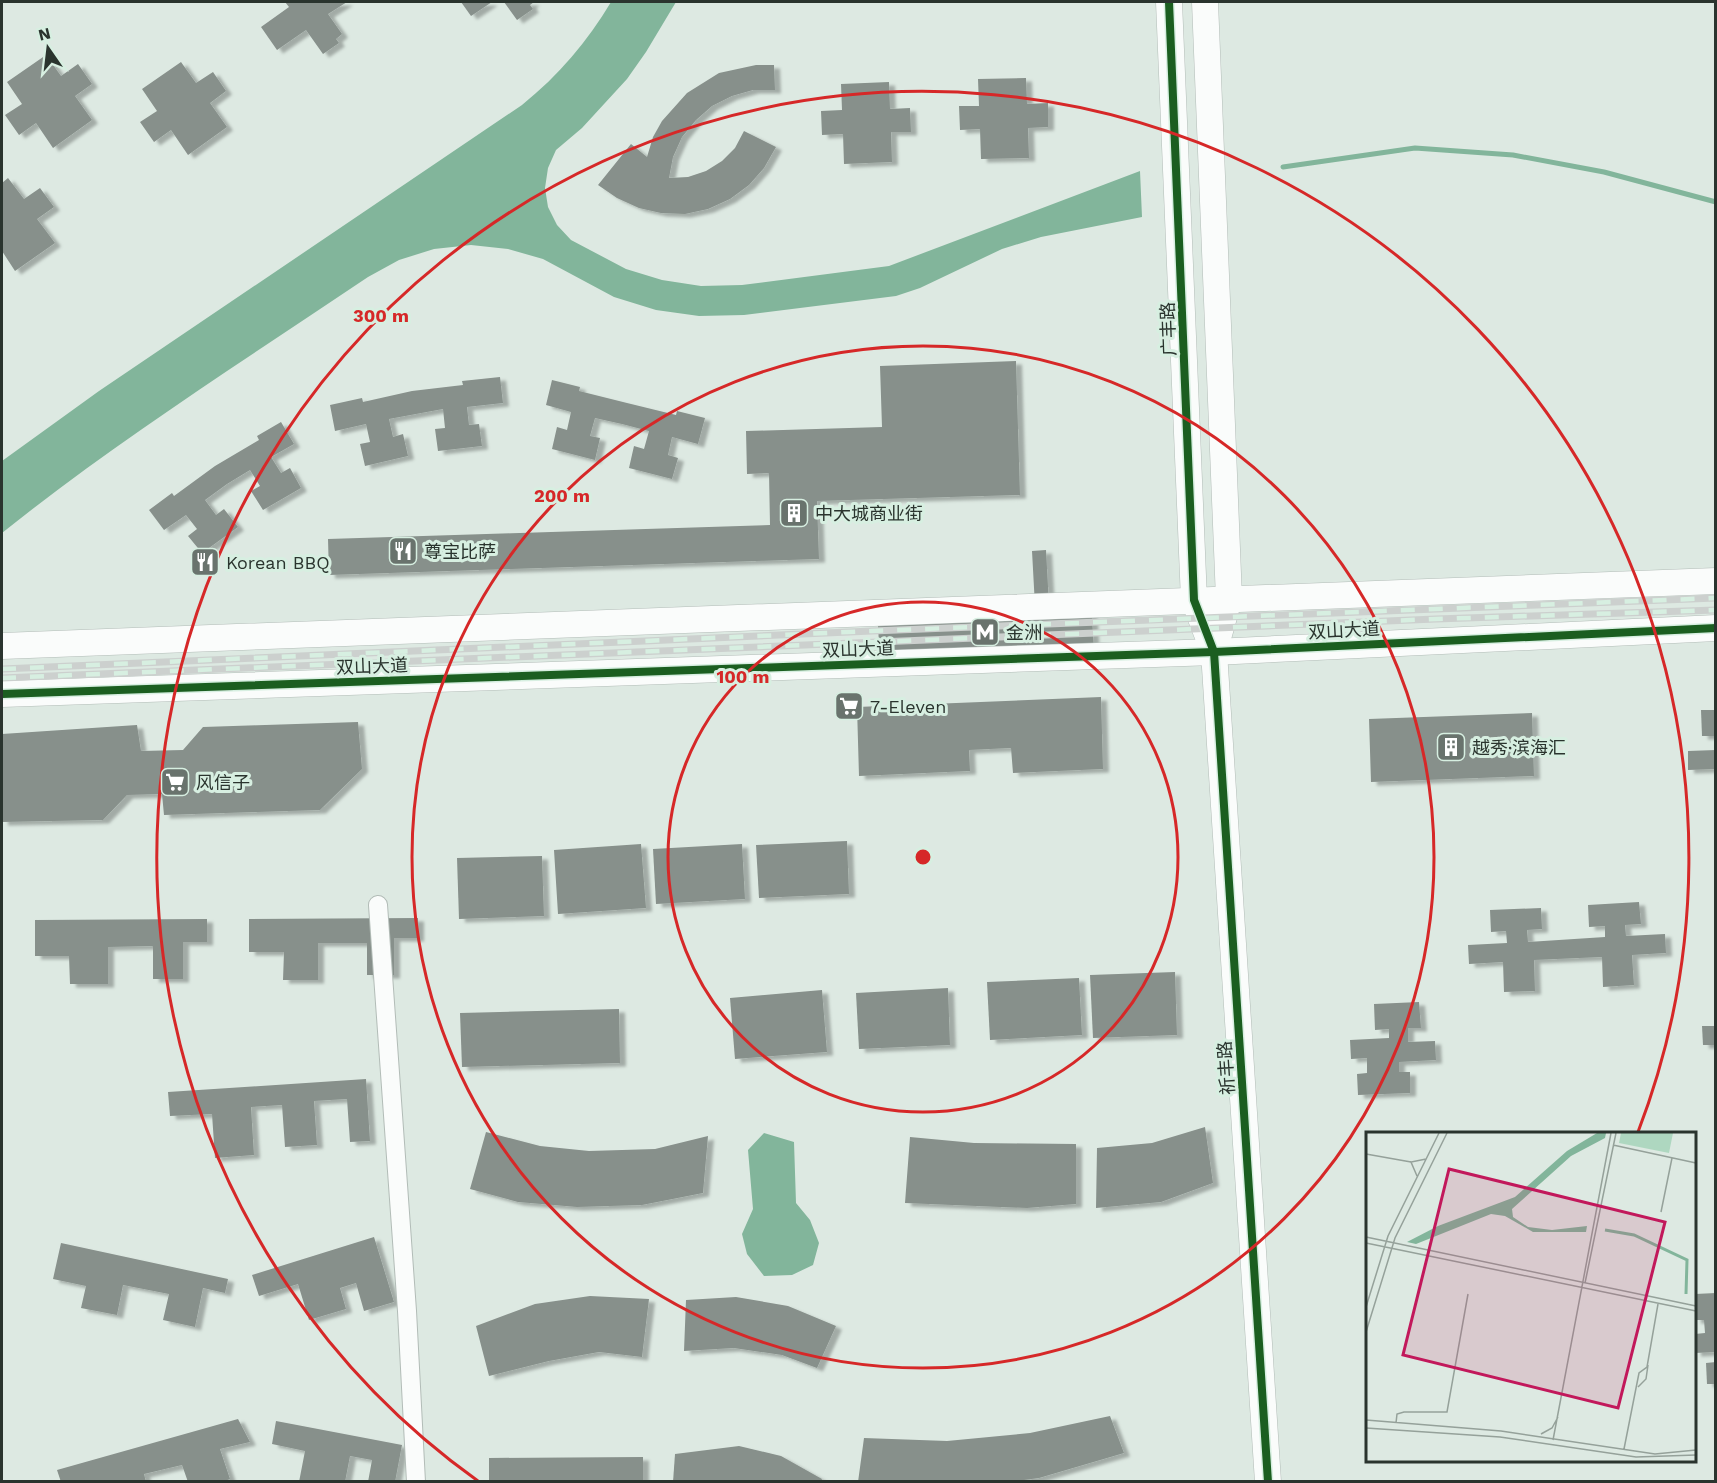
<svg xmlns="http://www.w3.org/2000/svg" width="1717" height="1483" font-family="'Work Sans','Noto Sans SC',sans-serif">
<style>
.water{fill:#82b59b}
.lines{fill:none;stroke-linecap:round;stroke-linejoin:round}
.stream{stroke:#82b59b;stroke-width:5}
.building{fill:#87908b;filter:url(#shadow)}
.street-casing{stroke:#b2bcb7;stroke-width:20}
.secondary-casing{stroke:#b2bcb7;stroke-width:27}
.street{stroke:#fafcfb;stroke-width:18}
.secondary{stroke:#fafcfb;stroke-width:26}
.rail-casing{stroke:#ccd0ce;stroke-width:7}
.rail{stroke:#d7efe1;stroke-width:4.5;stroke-dasharray:14;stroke-linecap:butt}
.cycleway-casing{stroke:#d7efe1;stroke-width:11}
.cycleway{stroke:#1b5e20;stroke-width:8}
.ring{fill:none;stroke:#d62828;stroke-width:3}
.labels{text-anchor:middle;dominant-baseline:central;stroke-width:6;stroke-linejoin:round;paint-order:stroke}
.street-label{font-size:18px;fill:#2a342e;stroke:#d7efe1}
.poi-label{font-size:18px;fill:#2a342e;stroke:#d7efe1;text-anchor:start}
.inset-river{fill:none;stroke:#82b59b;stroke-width:3}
.inset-road{fill:none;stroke:#95a19a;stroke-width:1.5}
.view{fill:#c2185b;fill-opacity:0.15;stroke:#c2185b;stroke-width:3}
.inset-edge{fill:none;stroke:#2a342e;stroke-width:3}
.centre{fill:#d62828;stroke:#d7efe1;stroke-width:3}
.ring-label{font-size:18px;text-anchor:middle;font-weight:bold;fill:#d62828;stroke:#d7efe1;stroke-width:6;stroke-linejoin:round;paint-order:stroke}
</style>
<defs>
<filter id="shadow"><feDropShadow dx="6" dy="3.5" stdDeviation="1.5" flood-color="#0004"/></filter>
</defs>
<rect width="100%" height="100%" fill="#dde9e2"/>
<!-- water -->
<g class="water">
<path d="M611,2H676L646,52L627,79L582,128L556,150L548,168L545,188L548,207L557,225L571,240L626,269L662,280L701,286L742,285L889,266L1140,171L1142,217L1041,237L1002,249L920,288L896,296L744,315L699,316L656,310L614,297L543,259L508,249L471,245L434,249L399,260L368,277C245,360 118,440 2,533V461L99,391L522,105C559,75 587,42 611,2Z"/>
<polygon points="764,1133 794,1142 796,1203 810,1220 819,1243 813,1265 792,1275 764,1276 747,1254 742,1234 753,1209 748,1150"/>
</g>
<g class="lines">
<!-- stream -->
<polyline class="stream" points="1283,167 1415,148 1513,155 1604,172 1716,202"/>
</g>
<!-- building -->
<g class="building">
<polygon points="285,2 347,2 328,14 342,34 336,39 339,43 323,54 306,30 277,50 261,27 289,7"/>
<polygon points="461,2 492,2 471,16"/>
<polygon points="504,2 534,2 530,5 533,9 517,20"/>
<polygon points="46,55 61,76 78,64 92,84 75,96 92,120 53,148 36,123 19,135 5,115 22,104 7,82"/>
<polygon points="181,62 196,83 213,72 226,91 210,103 227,127 188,155 171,130 154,142 140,122 157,111 142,89"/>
<polygon points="756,65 774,65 775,90 753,90 732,96 712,106 696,120 682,137 673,157 669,178 688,177 706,171 722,161 735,148 744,131 776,147 764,168 749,185 730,199 708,209 685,214 661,213 639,208 617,198 598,185 631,144 647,157 653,137 662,121 687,93 719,73"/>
<polygon points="1026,78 1027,104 1048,103 1048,127 1028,128 1029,158 981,159 980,129 960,130 959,106 979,106 978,79"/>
<polygon points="889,82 890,109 910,108 911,132 891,132 892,162 844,164 843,134 822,135 821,111 842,110 841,84"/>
<polygon points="8,178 24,199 40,188 54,207 37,219 55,243 15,271 2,251 2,183"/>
<polygon points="1016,361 1020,495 817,501 819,559 329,575 328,539 770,525 769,473 747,474 746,431 882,427 880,366"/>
<polygon points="500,377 503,403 467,407 469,425 479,424 482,446 438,451 435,429 445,428 443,409 389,419 393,437 403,434 408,456 365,466 360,444 370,442 366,424 335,431 330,405 362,398 363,402 412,391 463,385 462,381"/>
<polygon points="552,380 580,387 579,391 627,403 676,415 677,411 705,418 698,444 672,437 668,455 678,458 672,479 629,468 634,446 644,449 649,431 622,424 595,418 590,436 600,438 595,460 552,449 557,427 567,430 571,412 546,405"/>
<polygon points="281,422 294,444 271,457 281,473 290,468 301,488 263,510 251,491 260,486 250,470 227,484 205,500 216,515 224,509 238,527 202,553 188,536 197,529 186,515 164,530 149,510 172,493 174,496 215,466 259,440 257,436"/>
<polygon points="1046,550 1049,605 1091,603 1094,650 880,659 877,611 1035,606 1032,551"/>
<polygon points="1101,697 1103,769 1013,773 1011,748 969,750 970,771 859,776 857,707"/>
<polygon points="1701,710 1716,710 1716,736 1702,736"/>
<polygon points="1532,713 1534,776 1371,782 1369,719"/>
<polygon points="358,722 362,769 320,810 164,815 162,794 127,795 103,820 2,822 2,734 137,725 141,751 183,750 203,727"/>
<polygon points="1716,750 1716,769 1688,770 1688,751"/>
<polygon points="847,841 849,894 759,898 756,845"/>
<polygon points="641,844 646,908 558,914 554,850"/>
<polygon points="742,844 745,899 656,904 653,849"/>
<polygon points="542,856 544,916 459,919 457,858"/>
<polygon points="1639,902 1641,924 1625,925 1626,936 1665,934 1666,953 1632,955 1634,985 1603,987 1602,957 1534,960 1535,991 1504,992 1503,962 1469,964 1468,945 1507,943 1506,931 1491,932 1490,910 1541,908 1542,929 1527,930 1528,942 1605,937 1605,926 1589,927 1588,905"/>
<polygon points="418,918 418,938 394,938 394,975 367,975 367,943 318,943 318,980 283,980 284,952 249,952 249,919"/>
<polygon points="207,919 207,942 183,942 183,979 153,979 153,946 108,947 108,984 70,984 69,956 35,956 35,920"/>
<polygon points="1175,972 1177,1035 1093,1038 1090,975"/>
<polygon points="1079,978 1082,1035 990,1040 987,982"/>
<polygon points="948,988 950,1045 859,1049 856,993"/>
<polygon points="822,990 827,1052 735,1059 730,998"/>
<polygon points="1419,1002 1421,1028 1408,1028 1408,1042 1435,1041 1436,1060 1399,1062 1399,1072 1410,1072 1410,1093 1358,1095 1357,1074 1367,1073 1367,1058 1351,1059 1350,1040 1389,1038 1389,1029 1375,1030 1374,1004"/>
<polygon points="619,1009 620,1063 462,1067 460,1013"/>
<polygon points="1702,1026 1716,1026 1716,1045 1703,1045"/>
<polygon points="366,1079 370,1141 350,1142 347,1099 314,1101 317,1145 285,1147 282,1105 251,1107 254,1155 215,1158 212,1114 170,1116 168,1092"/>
<polygon points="1205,1127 1213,1183 1161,1202 1096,1208 1097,1148 1152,1143"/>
<polygon points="486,1132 540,1146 589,1151 655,1149 708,1136 703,1193 642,1205 577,1207 518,1202 470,1189"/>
<polygon points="910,1137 974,1143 1076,1144 1076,1204 1027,1208 905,1203"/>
<polygon points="374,1237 394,1302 364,1311 356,1283 340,1288 346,1309 309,1320 298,1284 259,1296 252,1275"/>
<polygon points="61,1243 228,1279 225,1293 203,1288 195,1327 163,1320 169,1294 123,1285 117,1315 81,1308 86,1286 53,1279"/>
<polygon points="1716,1293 1716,1352 1695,1353 1695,1334 1705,1333 1704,1320 1695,1320 1695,1294"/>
<polygon points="590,1296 649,1299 642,1357 599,1352 549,1361 489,1376 476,1326 535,1304"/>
<polygon points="736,1297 788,1306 836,1326 817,1368 782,1355 734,1348 684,1351 686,1300"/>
<polygon points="1716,1362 1716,1384 1707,1384 1706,1363"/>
<polygon points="1110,1416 1124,1453 1039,1478 1009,1482 858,1482 864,1438 947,1441 1030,1433"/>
<polygon points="238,1419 250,1442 220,1449 230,1479 222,1482 188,1482 182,1465 144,1474 146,1482 61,1482 57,1470"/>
<polygon points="276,1421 402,1445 395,1482 368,1482 372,1460 350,1456 345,1482 299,1482 305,1451 272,1444"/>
<polygon points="739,1446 781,1456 822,1479 821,1482 673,1482 675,1454"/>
<polygon points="643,1457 643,1482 489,1482 489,1458"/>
</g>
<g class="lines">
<!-- street casing -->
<g class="street-casing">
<polyline id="street" points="378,905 407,1311 416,1482"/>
</g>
<!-- secondary casing -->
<g class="secondary-casing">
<g id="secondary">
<polyline points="1169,2 1194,600 1214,652 1268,1482"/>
<polyline points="1205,2 1229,599 1214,652"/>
<polyline points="2,646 1716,581"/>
<polyline points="2,694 1214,652 1716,628"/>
</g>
</g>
<!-- street -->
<use href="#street" class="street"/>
<!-- secondary -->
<use href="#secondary" class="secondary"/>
<!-- rail casing -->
<g class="rail-casing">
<g id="rail">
<polyline points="2,669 872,631 1716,598"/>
<polyline points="2,678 1436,619 1716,610"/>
</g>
</g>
<!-- rail -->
<use href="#rail" class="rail"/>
<!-- cycleway casing -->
<g class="cycleway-casing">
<g id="cycleway">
<polyline points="1169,2 1194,600 1214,652 1268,1482"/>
<polyline points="2,694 1214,652 1716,628"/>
</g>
</g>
<!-- cycleway -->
<use href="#cycleway" class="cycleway"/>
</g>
<!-- distance rings -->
<g class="ring">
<circle cx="923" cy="857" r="255"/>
<circle cx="923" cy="857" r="511"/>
<path d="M478 1481A766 766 0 1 1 1638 1132"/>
</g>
<!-- icons -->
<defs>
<g id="building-square" transform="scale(1.5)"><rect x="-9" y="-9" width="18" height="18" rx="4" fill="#69736d" stroke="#d7efe1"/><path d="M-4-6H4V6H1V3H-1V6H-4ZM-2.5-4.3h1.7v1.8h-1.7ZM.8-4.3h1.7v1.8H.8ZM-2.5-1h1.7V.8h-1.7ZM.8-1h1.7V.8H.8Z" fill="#fff"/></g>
<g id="restaurant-square" transform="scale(1.5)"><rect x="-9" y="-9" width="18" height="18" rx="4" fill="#69736d" stroke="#d7efe1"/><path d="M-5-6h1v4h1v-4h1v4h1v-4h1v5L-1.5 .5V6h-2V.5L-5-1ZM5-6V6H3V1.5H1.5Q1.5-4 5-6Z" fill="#fff"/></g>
<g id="metro-square" transform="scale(1.5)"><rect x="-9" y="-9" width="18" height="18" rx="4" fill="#69736d" stroke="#d7efe1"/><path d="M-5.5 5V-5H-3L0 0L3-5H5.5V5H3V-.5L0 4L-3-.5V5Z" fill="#fff"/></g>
<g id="supermarket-square" transform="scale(1.5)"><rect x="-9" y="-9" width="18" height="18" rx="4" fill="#69736d" stroke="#d7efe1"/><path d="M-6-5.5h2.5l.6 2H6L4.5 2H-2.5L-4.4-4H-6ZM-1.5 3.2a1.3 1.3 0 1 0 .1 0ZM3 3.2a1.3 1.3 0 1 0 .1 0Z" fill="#fff"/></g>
</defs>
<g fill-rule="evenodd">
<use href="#building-square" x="794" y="513"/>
<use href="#restaurant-square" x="403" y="551"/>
<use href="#restaurant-square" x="205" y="562"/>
<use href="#metro-square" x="985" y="632"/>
<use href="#supermarket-square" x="849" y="706"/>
<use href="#building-square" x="1451" y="747"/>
<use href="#supermarket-square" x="175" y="782"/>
</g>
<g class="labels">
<!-- street labels -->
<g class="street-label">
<text transform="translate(1168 329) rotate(-92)">广丰路</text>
<text transform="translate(1344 630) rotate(-3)">双山大道</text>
<text transform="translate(858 649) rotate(-2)">双山大道</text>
<text transform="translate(372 666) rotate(-2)">双山大道</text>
<text transform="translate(1226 1068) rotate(-94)">祈丰路</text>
</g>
<!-- poi labels -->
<g class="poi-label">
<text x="815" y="513">中大城商业街</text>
<text x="424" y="551">尊宝比萨</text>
<text x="226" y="562">Korean BBQ</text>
<text x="1006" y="632">金洲</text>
<text x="870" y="706">7-Eleven</text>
<text x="1472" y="747">越秀·滨海汇</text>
<text x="196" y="782">风信子</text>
</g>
</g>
<!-- overview -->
<g transform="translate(1366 1132)">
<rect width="330" height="330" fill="#dde9e2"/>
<path d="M255,1H325H307L303,21L253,11Z" fill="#aed7c0"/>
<path d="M231,1H240L239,6L205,24L146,77L147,85L162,95L186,98L221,94L220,100H167L139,84L125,82L50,112L41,110L72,94L149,65L201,19Z" fill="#82b59b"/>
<path class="inset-river" d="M239,98L268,103L321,128L320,162"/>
<path class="inset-road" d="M247,13L330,31M0,22L45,30M51,44L45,30L60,27M295,80L306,26M0,105L330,174M0,111L330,179M219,151L250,1M0,175L22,104L73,1M0,200L29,106L81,1M272,255L280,247L282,233M0,288L135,299L289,322L330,318M30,291L31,282L38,280H81L102,162M0,296L134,305L270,325L330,323M175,302L186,296L192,285M187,308L245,1M258,317L273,241L281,235L292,172"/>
<path class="view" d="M83,37L299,90L252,276L37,223Z"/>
<rect width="330" height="330" class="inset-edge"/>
</g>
<circle cx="923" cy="857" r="9" class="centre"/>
<g class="ring-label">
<text x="381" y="322">300 m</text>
<text x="562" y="502">200 m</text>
<text x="743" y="683">100 m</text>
</g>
<!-- border -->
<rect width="1717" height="1483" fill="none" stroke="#2a342e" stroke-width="6"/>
<!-- north arrow -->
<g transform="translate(48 48) rotate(346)" stroke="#d7efe1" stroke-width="4.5" paint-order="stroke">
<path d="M0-4.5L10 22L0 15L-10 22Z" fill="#2a342e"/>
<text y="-9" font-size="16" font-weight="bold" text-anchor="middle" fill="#2a342e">N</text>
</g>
</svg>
